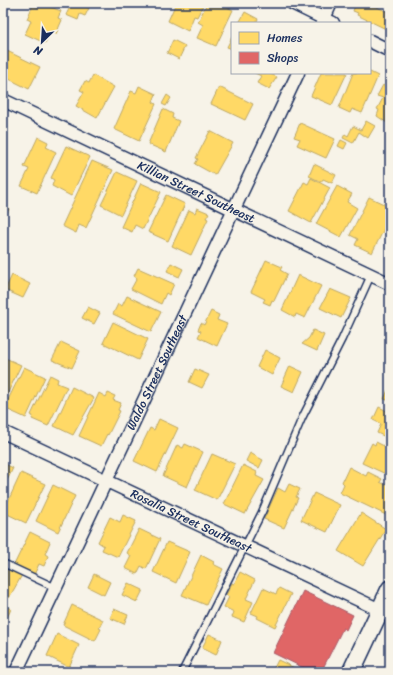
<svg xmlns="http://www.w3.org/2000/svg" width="393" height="675" font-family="Sriracha,sans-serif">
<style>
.homes{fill:#ffd966;stroke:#bba664}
.shops{fill:#e06666;stroke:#a55664}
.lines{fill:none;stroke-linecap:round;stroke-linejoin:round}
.lane-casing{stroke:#1b2f5e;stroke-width:9}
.street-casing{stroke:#1b2f5e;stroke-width:15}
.secondary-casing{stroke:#1b2f5e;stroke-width:20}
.lane{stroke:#f7f3e8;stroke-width:6}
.street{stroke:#f7f3e8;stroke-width:12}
.secondary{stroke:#f7f3e8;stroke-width:17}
.labels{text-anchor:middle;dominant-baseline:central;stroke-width:4;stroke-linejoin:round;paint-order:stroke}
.street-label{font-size:12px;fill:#1b2f5e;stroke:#f7f3e8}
</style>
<rect width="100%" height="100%" fill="#f7f3e8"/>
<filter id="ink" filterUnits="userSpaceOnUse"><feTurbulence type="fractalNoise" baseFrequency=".025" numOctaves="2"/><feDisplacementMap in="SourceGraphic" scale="8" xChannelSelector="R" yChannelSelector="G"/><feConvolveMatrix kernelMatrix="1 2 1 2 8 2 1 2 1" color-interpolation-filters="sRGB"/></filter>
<g filter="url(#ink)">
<!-- homes -->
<g class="homes">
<polygon points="40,3 61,11 58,18 62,20 56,34 51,31 45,43 25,34 31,21 27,19 33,5 38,8"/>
<polygon points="72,3 78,3 89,8 85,16 80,14 78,20 66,15"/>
<polygon points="176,3 204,3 197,17 194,16 188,31 168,21"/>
<polygon points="207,3 218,3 233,10 216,46 197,38 203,25 198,22"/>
<polygon points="356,3 368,3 390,13 390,20 386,29 357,15 358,13 353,11"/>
<polygon points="245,12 258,19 256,23 239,23"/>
<polygon points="232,37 232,49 227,47"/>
<polygon points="173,40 185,46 179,59 167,53"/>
<polygon points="7,51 40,67 29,89 3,76 3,59"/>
<polygon points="370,72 378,76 362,113 352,109 350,113 339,108 353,73"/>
<polygon points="255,73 268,73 277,77 269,89 257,83 261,76"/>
<polygon points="321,73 347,73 332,105 311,96"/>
<polygon points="93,75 114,87 97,118 76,106 84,92 80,90 85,81 89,83"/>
<polygon points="383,85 389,89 390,86 390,125 377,116 379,110 377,109 383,98 377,96"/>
<polygon points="139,86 156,94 153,102 156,104 139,141 114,129 131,91 136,93"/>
<polygon points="219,87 253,104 245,120 211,104"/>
<polygon points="167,95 171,98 166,106 162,104"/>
<polygon points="163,109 173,114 172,118 179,121 166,152 148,144"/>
<polygon points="366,121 375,126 368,138 359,132 353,143 343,138 345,134 348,136 353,126 361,130"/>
<polygon points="300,123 335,139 326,158 297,145 300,139 294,137"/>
<polygon points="210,131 233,143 215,175 195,164 198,159 196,158"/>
<polygon points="3,132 8,134 3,144"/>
<polygon points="38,137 48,142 46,147 56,152 37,193 21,186 29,169 24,167"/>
<polygon points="341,140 347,143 344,149 338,146"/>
<polygon points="66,146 90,157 71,196 52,186 54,180 51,178"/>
<polygon points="92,161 113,170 86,228 79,225 76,233 62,226"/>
<polygon points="314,164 336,175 332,183 323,179 321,182 309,176"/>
<polygon points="117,172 137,181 121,215 101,205"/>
<polygon points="311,178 330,188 311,223 289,211 304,182 308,184"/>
<polygon points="141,183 161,192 143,229 135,225 132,232 121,227"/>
<polygon points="337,186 352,194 347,202 357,208 341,237 316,224"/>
<polygon points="166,195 185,204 168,241 148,232"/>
<polygon points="369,197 390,207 390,217 372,253 355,245 358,239 350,235"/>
<polygon points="3,206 9,209 4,219 3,219"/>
<polygon points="197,208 209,213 206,218 208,219 191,255 172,246 189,210 195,213"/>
<polygon points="266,260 282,267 280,270 287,274 274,301 272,300 270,305 263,302 265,299 251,292"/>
<polygon points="171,263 183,269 179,277 167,271"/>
<polygon points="138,268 174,284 169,295 166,293 161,304 131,289 137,278 134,276"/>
<polygon points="12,275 30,284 23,298 5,290"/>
<polygon points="298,275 321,286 305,318 296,314 295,317 282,310"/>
<polygon points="330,289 351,298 341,318 320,308"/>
<polygon points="127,296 161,312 151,332 113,314 118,304 122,306"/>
<polygon points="88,307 100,313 94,324 82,318"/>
<polygon points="211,311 219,315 217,320 227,324 217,346 198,337 201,331 198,330 201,323 204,325"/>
<polygon points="113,322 148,339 138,360 103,343"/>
<polygon points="313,330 324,335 317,351 302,344 309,338"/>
<polygon points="61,342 80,351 72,368 52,360"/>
<polygon points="265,350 280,358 272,375 257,367"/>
<polygon points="3,357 21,365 3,403"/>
<polygon points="290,366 303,372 294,392 281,386"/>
<polygon points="24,367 45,377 26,418 4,408"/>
<polygon points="195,369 209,375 202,388 189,382"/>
<polygon points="50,375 58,379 57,383 67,387 48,426 32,419 33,416 31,415"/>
<polygon points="72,387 94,398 73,435 54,426"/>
<polygon points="388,390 390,391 390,401 384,399"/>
<polygon points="99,393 106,397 108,393 115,396 113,400 121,403 118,410 120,411 108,435 107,434 101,446 79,436"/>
<polygon points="379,407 389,412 390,410 390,439 377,433 381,424 373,420"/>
<polygon points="159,419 178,428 157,472 134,461 150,428 154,430"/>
<polygon points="376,442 390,449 390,476 362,463 372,443 375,445"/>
<polygon points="185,444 203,452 187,487 163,476 177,445 183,448"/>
<polygon points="250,453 263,460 259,468 246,461"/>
<polygon points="212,454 235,464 217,500 195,490"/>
<polygon points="3,463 13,468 3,489"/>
<polygon points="243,465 257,472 256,476 264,480 245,514 224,504"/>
<polygon points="349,467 366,476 368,472 382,479 380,482 390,487 390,508 386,515 340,493 344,484 342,482"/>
<polygon points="21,473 45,484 26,523 3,512"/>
<polygon points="289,484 300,489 296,497 298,498 284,528 264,519 278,488 285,492"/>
<polygon points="53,485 75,496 58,532 36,521"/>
<polygon points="314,493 340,505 327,532 301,520"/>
<polygon points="361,513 386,529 363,566 338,551"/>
<polygon points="123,515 136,521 118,557 102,550 104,546 98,542 110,517 120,522"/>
<polygon points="139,529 160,539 146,569 141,566 137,574 125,568 131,556 127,553"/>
<polygon points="30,532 50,542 45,554 48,556 44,566 39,564 34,575 14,565"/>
<polygon points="167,542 190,552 176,583 153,572"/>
<polygon points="201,555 214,562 213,564 223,569 206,605 182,595"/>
<polygon points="3,566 22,575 9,598 3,596"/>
<polygon points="240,572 255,580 246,599 253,602 244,622 232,617 234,612 224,607 229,597 226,595 232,583 234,584"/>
<polygon points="94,574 110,582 104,595 88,587"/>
<polygon points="128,583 143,590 137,602 122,595"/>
<polygon points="263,588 276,594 279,588 291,594 275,627 257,618 258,616 251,613"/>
<polygon points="3,603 3,605 11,609 3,627"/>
<polygon points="72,605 103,620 99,628 101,629 95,641 63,625"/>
<polygon points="114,609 128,615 124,624 110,618"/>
<polygon points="57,634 79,645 69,667 47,656"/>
<polygon points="209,634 222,640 216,655 202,648"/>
<polygon points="278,660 303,672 272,672"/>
<polygon points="124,669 135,672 123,672"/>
</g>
<!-- shops -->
<polygon class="shops" points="303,591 353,615 346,630 343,628 321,672 312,672 273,653"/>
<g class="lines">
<!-- lane casing -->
<g class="lane-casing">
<g id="lane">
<polyline points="3,563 56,588"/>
<polyline points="182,672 262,512 302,418 342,339 371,275"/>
</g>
</g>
<!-- street casing -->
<g class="street-casing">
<g id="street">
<polyline points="292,3 333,23"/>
<polyline points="322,23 331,3"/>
<polyline points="370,41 390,51"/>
<path id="s1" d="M3,100L390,284"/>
<path id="s2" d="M3,432L380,610"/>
<path id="s3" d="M16,672L298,73"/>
</g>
</g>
<!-- secondary casing -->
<g class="secondary-casing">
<polyline id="secondary" points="351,672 390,589"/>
</g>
<!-- lane -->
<use href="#lane" class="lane"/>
<!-- street -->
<use href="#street" class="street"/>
<!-- secondary -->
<use href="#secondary" class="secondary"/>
</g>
</g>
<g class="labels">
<!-- street labels -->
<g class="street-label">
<text stroke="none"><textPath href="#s1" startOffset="214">Killian Street Southeast</textPath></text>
<text stroke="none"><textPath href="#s3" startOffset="331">Waldo Street Southeast</textPath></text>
<text stroke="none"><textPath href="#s2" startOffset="208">Rosalia Street Southeast</textPath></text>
</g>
</g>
<!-- margin -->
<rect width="393" height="675" fill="none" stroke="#f7f3e8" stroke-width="16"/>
<rect x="8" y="8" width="377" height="659" fill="none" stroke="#1b2f5e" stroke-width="1.5" filter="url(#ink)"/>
<!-- legend -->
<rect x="231" y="22" width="140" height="52" fill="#f7f3e8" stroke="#9fa5b1"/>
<rect x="239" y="32" width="20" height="12" fill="#ffd966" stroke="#9fa5b1"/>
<text x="267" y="42" font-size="12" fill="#1b2f5e">Homes</text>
<rect x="239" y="52" width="20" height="12" fill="#e06666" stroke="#9fa5b1"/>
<text x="267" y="62" font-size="12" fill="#1b2f5e">Shops</text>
<!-- north arrow -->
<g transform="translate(42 42) rotate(205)" stroke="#f7f3e8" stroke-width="3" paint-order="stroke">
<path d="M0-3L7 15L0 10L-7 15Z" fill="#1b2f5e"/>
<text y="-6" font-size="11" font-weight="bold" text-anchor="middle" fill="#1b2f5e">N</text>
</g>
</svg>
